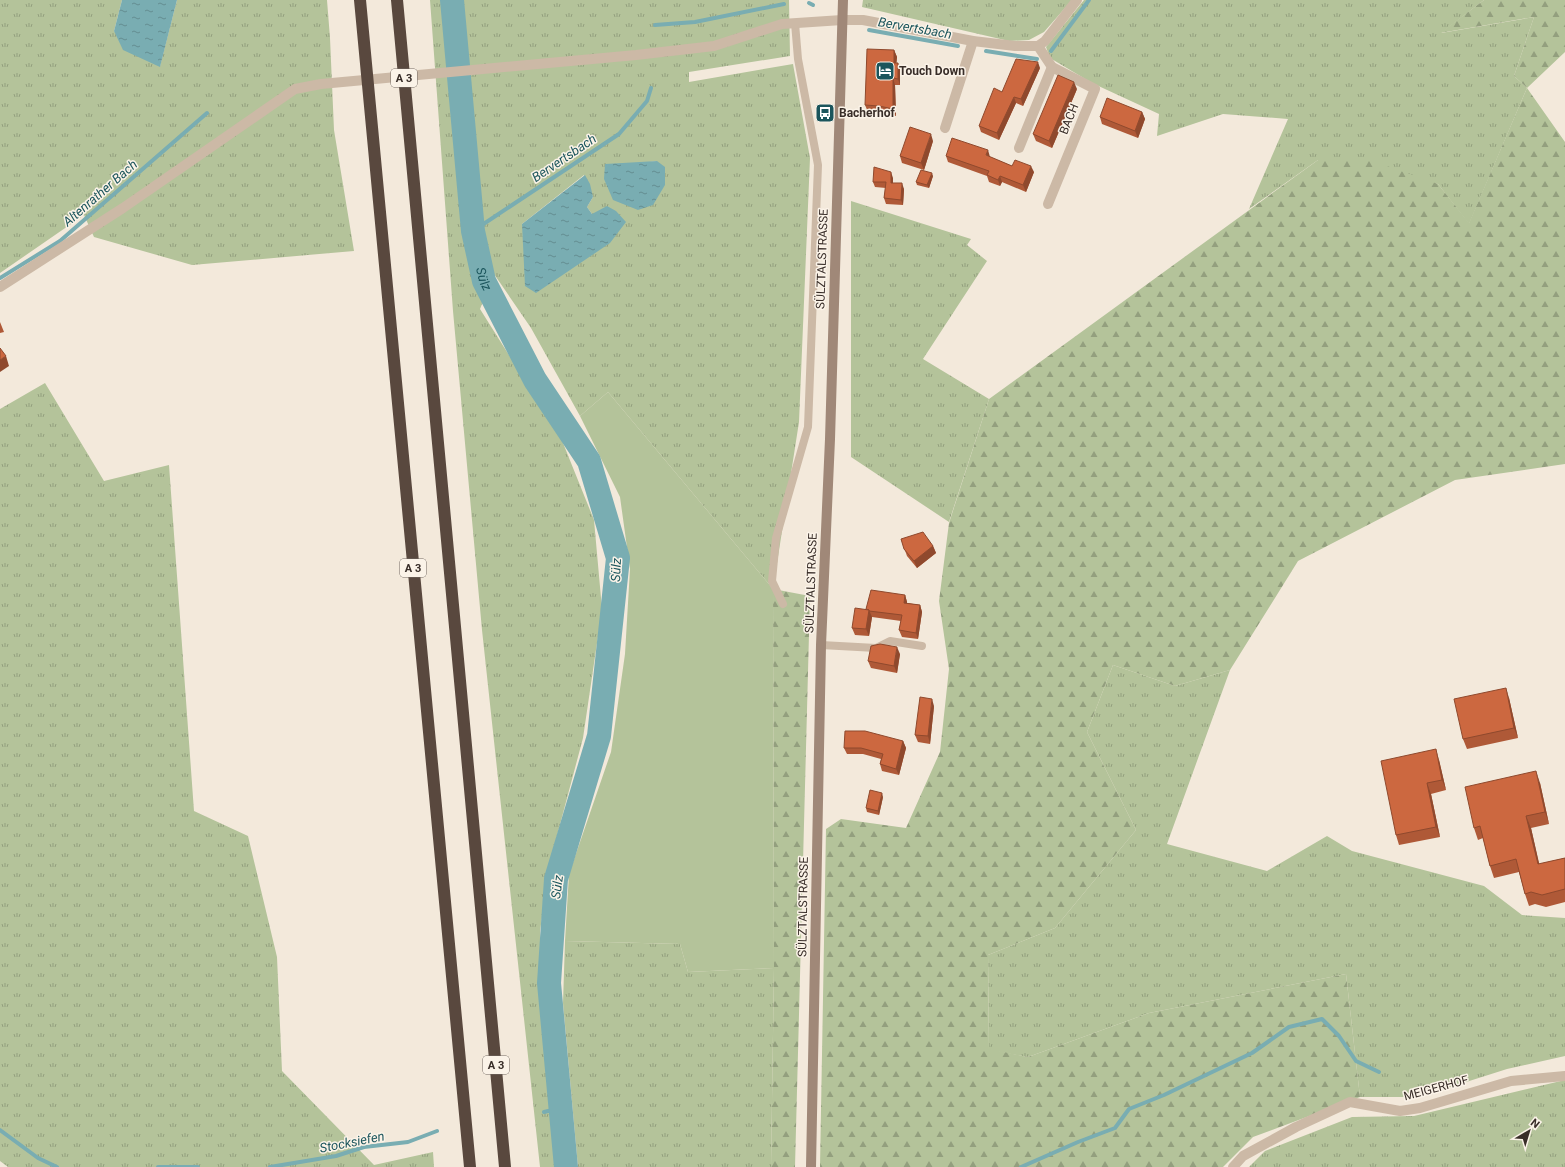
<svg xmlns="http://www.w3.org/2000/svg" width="1565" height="1167" font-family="Roboto,sans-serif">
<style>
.grass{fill:url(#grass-tufts);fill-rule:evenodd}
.forest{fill:url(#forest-firs)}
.green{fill:#b4c39a}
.water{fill:url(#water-ripples)}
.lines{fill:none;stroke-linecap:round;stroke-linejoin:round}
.stream{stroke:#79adb2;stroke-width:4}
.river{stroke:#79adb2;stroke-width:24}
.lane{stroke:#ccb9a6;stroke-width:8}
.street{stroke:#ccb9a6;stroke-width:10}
.secondary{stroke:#a08878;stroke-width:10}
.highway{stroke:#59483e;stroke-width:12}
.wall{fill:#af5937}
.shaded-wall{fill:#8f492d}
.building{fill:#cc6840;stroke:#8f492d}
.labels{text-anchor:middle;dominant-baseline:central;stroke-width:3;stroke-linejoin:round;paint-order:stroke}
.shield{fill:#fbf3e8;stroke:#726862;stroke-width:1}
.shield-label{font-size:11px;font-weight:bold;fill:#382d28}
.poi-label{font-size:12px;font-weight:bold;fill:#382d28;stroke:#fbf3e8;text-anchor:start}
.street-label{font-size:12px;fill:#382d28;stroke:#fbf3e8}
.water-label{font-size:13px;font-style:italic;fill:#1b555c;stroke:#fbf3e8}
</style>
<defs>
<pattern id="grass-tufts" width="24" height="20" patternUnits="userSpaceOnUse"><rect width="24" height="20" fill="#b4c39a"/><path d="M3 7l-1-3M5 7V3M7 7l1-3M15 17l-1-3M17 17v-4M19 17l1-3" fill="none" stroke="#939f7e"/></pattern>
<pattern id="forest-firs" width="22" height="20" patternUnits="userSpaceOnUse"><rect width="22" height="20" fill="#b4c39a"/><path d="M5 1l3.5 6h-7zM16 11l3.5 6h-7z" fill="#939f7e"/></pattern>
<pattern id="water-ripples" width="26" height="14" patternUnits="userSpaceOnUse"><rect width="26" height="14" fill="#79adb2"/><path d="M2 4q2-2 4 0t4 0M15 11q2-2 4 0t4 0" fill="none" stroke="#648d91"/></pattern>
</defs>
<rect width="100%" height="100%" fill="#f3e9db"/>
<!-- grass -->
<g class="grass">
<polygon points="0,0 122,0 114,31 160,66 177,0 327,0 330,38 334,130 354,251 192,265 94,237 84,215 0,273"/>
<path d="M430,0H789L790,56L689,72V82L793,64L810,158L799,422L773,589L608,392L580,416L531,328L494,274L480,309L561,438L594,520L602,609L583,738L550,862L540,931L542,1031L557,1167H540L482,630L453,311ZM657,161L638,210L642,163ZM584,175L593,197L587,207L592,214L522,224Z"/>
<polygon points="863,0 1072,0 1044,32 1029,40 1009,41 862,7"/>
<polygon points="1084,0 1484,0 1441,33 1534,17 1514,76 1527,88 1469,224 1438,184 1318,160 1249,209 1288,119 1223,114 1157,136 1159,114 1092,83 1050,58 1046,47"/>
<polygon points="851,201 971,239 967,245 987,261 923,359 989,399 949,522 851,457"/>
<polygon points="45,383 104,481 169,465 194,811 248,836 277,957 282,1071 374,1165 433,1152 434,1167 8,1167 0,1161 0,409"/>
<polygon points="1113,665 1175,686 1230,670 1167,844 1267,871 1327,836 1352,851 1484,886 1522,915 1565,918 1565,1056 1507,1069 1419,1097 1360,1097 1346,974 1149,1013 1028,1057 989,1050 988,955 1055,928 1136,830 1087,732"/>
<polygon points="565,941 680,944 688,972 774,968 771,1167 578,1167 563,1003"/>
<polygon points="1565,1080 1565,1167 1249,1167 1265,1151 1352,1117 1414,1116"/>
</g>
<!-- forest -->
<g class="forest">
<polygon points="1484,0 1565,0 1565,52 1527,88 1565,142 1565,464 1455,480 1298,561 1230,670 1175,686 1113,665 1087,732 1136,830 1055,928 988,955 989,1049 1028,1057 1149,1013 1346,974 1360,1097 1253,1137 1223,1167 820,1167 826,829 841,819 906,828 940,752 949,669 939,601 949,523 989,399 1318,160 1367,159 1438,184 1469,223 1527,88 1514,76 1534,17 1440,33"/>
<polygon points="773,589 810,596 795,1167 771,1167 774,968"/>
</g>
<!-- green -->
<polygon class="green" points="608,392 773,589 774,968 688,972 680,944 565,941 569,874 611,752 625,654 630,569 620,497 580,416"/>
<!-- water -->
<g class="water">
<polygon points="122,0 177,0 160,67 123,50 114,31"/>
<polygon points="657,161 665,167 665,185 653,205 638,210 613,200 604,179 605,164"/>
<polygon points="585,175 590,184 593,197 587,207 592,214 607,206 616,211 626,222 610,243 536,293 525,286 522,224"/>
</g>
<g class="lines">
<!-- stream -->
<g class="stream">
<polyline points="809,3 813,5"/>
<polyline points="655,25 695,22 784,4"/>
<polyline points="869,30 958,46"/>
<polyline points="986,51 1037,59"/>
<polyline points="1051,51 1089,0"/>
<polyline points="473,231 619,134 647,101 651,88"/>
<polyline points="0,278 60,241 207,113"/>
<polyline points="544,1112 561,1108"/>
<polyline points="0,1130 38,1158 57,1167"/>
<polyline points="158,1167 198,1167"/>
<polyline points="270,1167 336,1156 364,1147 408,1142 437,1131"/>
<polyline points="1021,1167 1078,1142 1115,1128 1129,1109 1164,1095 1252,1053 1289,1027 1322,1019 1339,1036 1356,1061 1379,1072"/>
</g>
<!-- river -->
<path class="river" id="s1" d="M452,0L473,231L484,281L535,380L589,461L618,558L599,736L556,879L549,983L566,1167"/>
<!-- lane -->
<g class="lane">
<polyline points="783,604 772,581 776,538 808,427 818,165 798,59 795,23"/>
<polyline points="821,645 876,648 890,641 922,646"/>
</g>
<!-- street -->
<g class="street">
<polyline points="1038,46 1052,67 1095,89 1048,204"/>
<polyline points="945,128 973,41"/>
<polyline points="1019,148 1052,67"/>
<polyline points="0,287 123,208 295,89 321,84 636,55 714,46 782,24 842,20 863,20 973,41 1015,46 1038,46 1045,41 1077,0"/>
<polyline points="1233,1167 1243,1156 1296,1127 1350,1102 1400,1111 1420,1108 1511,1081 1565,1076"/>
</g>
<!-- secondary -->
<polyline class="secondary" points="811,1167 821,645 830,439 843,0"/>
<!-- highway -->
<g class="highway">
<polyline points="360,0 470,1167"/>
<polyline points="397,0 505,1167"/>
</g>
</g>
<!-- wall -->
<g class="wall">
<polygon points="894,50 897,57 896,63 900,69 900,85 895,85 896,116 882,112 868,112 865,105"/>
<polygon points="1040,68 1023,106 1016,103 999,140 981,132 979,126 1002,92"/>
<polygon points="1077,89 1052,148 1036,141 1033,134"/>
<polygon points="1142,112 1145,119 1138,138 1102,124 1100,117"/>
<polygon points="933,141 924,170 902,163 900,156"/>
<polygon points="946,156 990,157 1012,166 1034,172 1026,192 1002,182 1000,186 989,182 987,176 948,162"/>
<polygon points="933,176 929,188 917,185 916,182"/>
<polygon points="893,178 893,183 904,189 903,205 886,204 884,198 886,188 875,187 873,182"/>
<polygon points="0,322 4,332 0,333"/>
<polygon points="901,539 933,546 936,553 917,568 907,556"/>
<polygon points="905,595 907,602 907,603 920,605 922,612 918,639 902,637 899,630 901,621 872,617 869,636 855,635 852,628 866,609"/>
<polygon points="900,654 897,673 871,668 868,661"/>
<polygon points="1509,698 1518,738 1467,749 1463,739"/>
<polygon points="934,706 930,744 918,742 915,735"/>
<polygon points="903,741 906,748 899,775 882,771 880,764 881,759 863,754 847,754 844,748"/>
<polygon points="1439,760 1446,790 1431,794 1440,837 1399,845 1396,835"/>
<polygon points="1540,783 1549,824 1531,828 1539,864 1565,858 1565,902 1546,907 1535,904 1529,906 1525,894 1519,872 1494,878 1490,866 1483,838 1478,840 1474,828"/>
<polygon points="883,797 879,815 867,812 866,808"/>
</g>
<!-- shaded-wall -->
<g class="shaded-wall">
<polygon points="894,50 897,57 896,69 894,63"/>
<polygon points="1038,62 1040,68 1023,106 1021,99"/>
<polygon points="898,63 900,69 900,85 898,79"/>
<polygon points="893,78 895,85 896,116 893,109"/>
<polygon points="1074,82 1077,89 1052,148 1049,141"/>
<polygon points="1014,97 1016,103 999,140 997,133"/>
<polygon points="1142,112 1145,119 1138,138 1135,131"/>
<polygon points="931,134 933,141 924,170 921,163"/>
<polygon points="988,150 990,157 986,155"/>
<polygon points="1031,166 1034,172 1026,192 1023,185"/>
<polygon points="891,172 893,178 893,188 891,183"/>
<polygon points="932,173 933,176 929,188 927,185"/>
<polygon points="1000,176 1002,182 1000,186 998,180"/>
<polygon points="902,183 904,189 903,205 901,200"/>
<polygon points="6,356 9,366 0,372 0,360"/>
<polygon points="933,546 936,553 917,568 914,561"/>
<polygon points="905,595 907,602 906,609 904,603"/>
<polygon points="920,605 922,612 918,639 916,633"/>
<polygon points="869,610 872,617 869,636 866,629"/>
<polygon points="897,647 900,654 897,673 894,666"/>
<polygon points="1506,688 1509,698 1518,738 1514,728"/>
<polygon points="932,699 934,706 930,744 928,736"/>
<polygon points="903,741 906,748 899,775 896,769"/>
<polygon points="1436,749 1439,760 1446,790 1442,780"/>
<polygon points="1536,771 1540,783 1549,824 1545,812"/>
<polygon points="1427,783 1431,794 1440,837 1436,827"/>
<polygon points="882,793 883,797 879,815 878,811"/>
<polygon points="1526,816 1531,828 1542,876 1538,864"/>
</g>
<!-- building -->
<g class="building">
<polygon points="867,49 894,50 894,63 898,63 898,79 893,78 893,109 879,106 865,105"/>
<polygon points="1016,59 1038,62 1021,99 1014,97 997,133 979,126 994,88 1002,92"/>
<polygon points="1058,75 1074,82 1049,141 1033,134"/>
<polygon points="1107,98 1142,112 1135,131 1100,117"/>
<polygon points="910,127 931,134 921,163 900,156"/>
<polygon points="952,138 988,150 986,155 1012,166 1015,160 1031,166 1023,185 1000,176 998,180 987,175 989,171 946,156"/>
<polygon points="874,167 891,172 891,183 902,183 901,200 884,198 886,182 873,182"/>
<polygon points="921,170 932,173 927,185 916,182"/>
<polygon points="0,348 6,356 0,360"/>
<polygon points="923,532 933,546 914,561 904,549 901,539"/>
<polygon points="871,590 905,595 904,603 920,605 916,633 899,630 902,615 869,611 869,610 866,609"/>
<polygon points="855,608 869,610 866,629 852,628"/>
<polygon points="880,644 897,647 894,666 868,661 871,646"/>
<polygon points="1506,688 1514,728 1463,739 1454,699"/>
<polygon points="920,697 932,699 928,736 915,735"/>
<polygon points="845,731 865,731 903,741 896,769 880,764 883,754 861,748 844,748"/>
<polygon points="1436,749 1442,780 1427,783 1436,827 1396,835 1381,761"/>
<polygon points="1536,771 1545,812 1526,816 1538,864 1565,858 1565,889 1542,895 1531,892 1525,894 1516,859 1490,866 1480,826 1474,828 1465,787"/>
<polygon points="870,790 882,793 878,811 866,808"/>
</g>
<!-- icons -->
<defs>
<g id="hotel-square" transform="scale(1)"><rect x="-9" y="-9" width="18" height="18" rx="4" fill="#1b555c" stroke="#fbf3e8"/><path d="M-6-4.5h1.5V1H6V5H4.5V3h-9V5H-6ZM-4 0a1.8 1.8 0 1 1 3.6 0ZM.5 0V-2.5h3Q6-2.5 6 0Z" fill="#fff"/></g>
<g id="bus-square" transform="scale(1)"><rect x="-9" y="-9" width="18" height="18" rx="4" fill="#1b555c" stroke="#fbf3e8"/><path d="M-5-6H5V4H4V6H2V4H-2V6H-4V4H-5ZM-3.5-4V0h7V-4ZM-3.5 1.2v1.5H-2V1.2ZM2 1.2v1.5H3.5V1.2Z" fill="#fff"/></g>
</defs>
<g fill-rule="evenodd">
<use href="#hotel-square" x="885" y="71"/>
<use href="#bus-square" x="825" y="113"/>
</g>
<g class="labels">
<!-- shield labels -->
<g class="shield">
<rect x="391" y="69" width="26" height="18" rx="3"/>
<rect x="400" y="559" width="26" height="18" rx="3"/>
<rect x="483" y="1056" width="26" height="18" rx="3"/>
</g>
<g class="shield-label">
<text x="404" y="78">A 3</text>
<text x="413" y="568">A 3</text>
<text x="496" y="1065">A 3</text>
</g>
<!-- poi labels -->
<g class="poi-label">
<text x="899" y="71">Touch Down</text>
<text x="839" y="113">Bacherhof</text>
</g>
<!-- street labels -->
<g class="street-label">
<text transform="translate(1069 119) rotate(-68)">BACH</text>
<text transform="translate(822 259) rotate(-88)">SÜLZTALSTRASSE</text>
<text transform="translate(811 583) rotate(-88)">SÜLZTALSTRASSE</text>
<text transform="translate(803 907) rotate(-89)">SÜLZTALSTRASSE</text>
<text transform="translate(1436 1088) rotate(-15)">MEIGERHOF</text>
</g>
<!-- water labels -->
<g class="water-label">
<text transform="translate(915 28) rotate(10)">Bervertsbach</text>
<text transform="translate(564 158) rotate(-34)">Bervertsbach</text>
<text transform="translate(100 193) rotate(-41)">Altenrather Bach</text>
<text stroke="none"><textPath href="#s1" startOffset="281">Sülz</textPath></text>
<text transform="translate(616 570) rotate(-88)">Sülz</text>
<text transform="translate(557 887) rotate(-83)">Sülz</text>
<text transform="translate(352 1142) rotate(-11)">Stocksiefen</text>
</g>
</g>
<!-- north arrow -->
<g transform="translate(1529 1131) rotate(38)" stroke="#fbf3e8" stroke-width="3" paint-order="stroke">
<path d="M0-3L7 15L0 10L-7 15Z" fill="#382d28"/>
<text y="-6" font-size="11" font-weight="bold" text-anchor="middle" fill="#382d28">N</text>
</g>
</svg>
